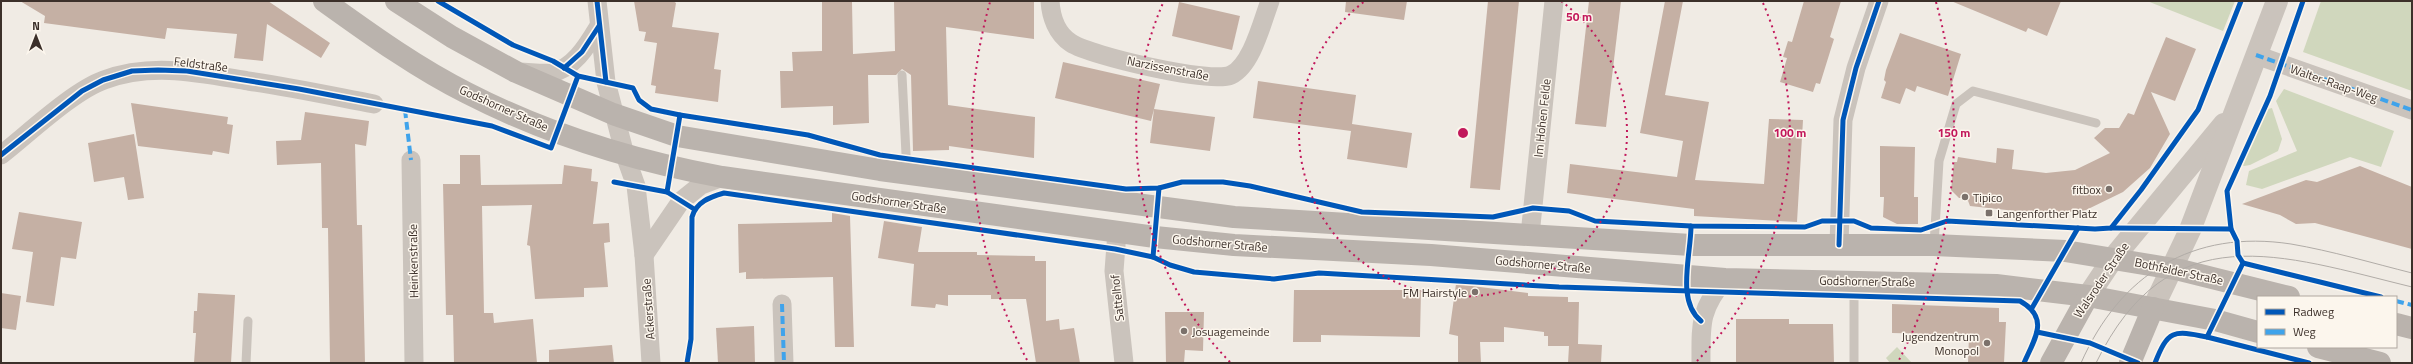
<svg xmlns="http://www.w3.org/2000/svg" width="2413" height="364" font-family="'Titillium Web',sans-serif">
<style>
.green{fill:#d0d7bd}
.building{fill:#c5b0a4}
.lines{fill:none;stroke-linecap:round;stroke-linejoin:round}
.service{stroke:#cac3bc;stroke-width:9}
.minor{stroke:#cac3bc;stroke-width:19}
.tertiary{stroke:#cac3bc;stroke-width:22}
.secondary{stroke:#bab3ad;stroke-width:22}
.tram{stroke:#b1aca7;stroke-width:1}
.quiet{stroke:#3fa3eb;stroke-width:4;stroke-dasharray:8 4;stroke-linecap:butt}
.cycleway-casing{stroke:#fcf6ed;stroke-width:8}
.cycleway{stroke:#0057b8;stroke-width:5}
.ring{fill:none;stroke:#c2185b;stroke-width:2;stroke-dasharray:2 4}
.poi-dot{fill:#7b716b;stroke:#fcf6ed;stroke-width:1.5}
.labels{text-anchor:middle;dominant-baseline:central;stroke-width:3;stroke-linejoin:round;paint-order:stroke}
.street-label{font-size:12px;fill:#3c302a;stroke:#fcf6ed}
.poi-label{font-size:12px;fill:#3c302a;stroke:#fcf6ed;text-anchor:end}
.centre{fill:#c2185b;stroke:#fcf6ed;stroke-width:2}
.ring-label{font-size:12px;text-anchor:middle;font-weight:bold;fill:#c2185b;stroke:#fcf6ed;stroke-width:3;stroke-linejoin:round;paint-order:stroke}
</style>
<rect width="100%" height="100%" fill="#f0ebe4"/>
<!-- green -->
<g class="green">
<polygon points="2147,1 2235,1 2223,31"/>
<polygon points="2321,1 2412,1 2412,91 2303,52"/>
<polygon points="2284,89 2394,131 2381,167 2350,157 2262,189 2246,185 2249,171 2297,151 2276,101"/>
<polygon points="2272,108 2282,139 2278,151 2250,165 2244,166 2241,164 2268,109"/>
<polygon points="1897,347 1912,363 1890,363 1886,358"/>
</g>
<!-- building -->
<g class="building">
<polygon points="20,1 268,1 330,43 321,58 267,24 263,61 234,58 237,34 167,28 165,39 44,23 45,16"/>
<polygon points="634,1 673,1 676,3 672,27 719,33 714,69 721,70 718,102 655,93 656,86 651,85 657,43 644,41 646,32 639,31"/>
<polygon points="894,1 1034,1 1034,39 946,27 948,105 1035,117 1034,158 949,146 949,150 913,151 911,75 902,69 896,75 868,75 869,123 833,125 833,106 781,108 780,71 793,71 792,52 822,51 822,2 852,2 853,54 895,51"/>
<polygon points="1346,1 1407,1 1404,20 1345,12"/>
<polygon points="1488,1 1519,1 1500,190 1470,188"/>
<polygon points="1589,1 1621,1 1606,127 1575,124"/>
<polygon points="1665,1 1683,1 1665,95 1709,102 1695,180 1764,184 1769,119 1803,120 1797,222 1694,216 1694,209 1567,193 1570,164 1677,177 1683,141 1640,133"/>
<polygon points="1804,1 1841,1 1830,37 1834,39 1820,84 1816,83 1813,92 1780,82 1787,58 1783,57 1788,41 1792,42"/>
<polygon points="1951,1 2061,1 2047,36 2028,28 2026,32"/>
<polygon points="1179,2 1240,16 1232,50 1172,36"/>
<polygon points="1900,33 1961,54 1948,96 1917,86 1915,92 1906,88 1900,104 1881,98 1886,82 1884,80 1886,70"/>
<polygon points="2166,37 2196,49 2175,101 2151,92 2170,134 2150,168 2123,192 2084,211 2042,214 1970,206 1967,198 1959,198 1951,190 1954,162 1957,162 1958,157 1996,163 1997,148 2014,150 2012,169 2046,173 2075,170 2110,153 2094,138 2105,128 2119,128 2128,113 2134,115"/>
<polygon points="1063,62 1160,84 1154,109 1215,117 1210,151 1150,143 1154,109 1151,121 1055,98"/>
<polygon points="1258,81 1356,95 1352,124 1412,133 1407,168 1347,159 1351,131 1253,118"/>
<polygon points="131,103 228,117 227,124 233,125 229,154 213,151 212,155 138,146"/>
<polygon points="305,112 369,121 366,146 355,144 357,225 362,225 365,363 330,363 328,228 322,228 321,163 277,165 276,141 301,140"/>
<polygon points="134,134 144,198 128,200 124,177 94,182 88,143"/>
<polygon points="1880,146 1915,147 1914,197 1918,197 1918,224 1897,224 1883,217 1884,197 1880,197"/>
<polygon points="460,155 480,155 481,185 562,184 564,165 592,169 591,181 598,182 593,224 609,223 610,242 604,243 608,287 584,288 584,297 535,299 530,246 527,245 532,205 482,206 484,313 493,313 494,323 533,319 537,363 454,363 453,315 446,315 443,184 460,184"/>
<polygon points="2360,166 2412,187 2412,249 2315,223 2296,224 2280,215 2242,204 2306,180 2317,182"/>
<polygon points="19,212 82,222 76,259 61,257 54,306 26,302 33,252 12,249"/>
<polygon points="832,213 850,216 854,347 835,347 833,277 746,279 746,272 739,273 738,224 832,222"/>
<polygon points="884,221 922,227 918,252 977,252 977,255 1035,256 1035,261 1046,261 1046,321 1059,319 1060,330 1074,328 1080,363 1036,363 1026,299 991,299 991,295 948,295 948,306 936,304 935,308 911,306 914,264 878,258"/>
<polygon points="1456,284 1528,293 1528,296 1568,297 1568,302 1579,302 1578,344 1602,345 1601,363 1568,363 1569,346 1548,346 1548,336 1544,336 1544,332 1504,327 1504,342 1480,342 1481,363 1458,363 1458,336 1449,334"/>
<polygon points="1294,290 1421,290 1420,337 1321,335 1321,342 1293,342"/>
<polygon points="1,293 21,296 16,330 1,328"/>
<polygon points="198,293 235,295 231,363 194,363 196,333 193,333 194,311 197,311"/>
<polygon points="1892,304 1999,308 1999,322 2006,322 2004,363 1968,363 1969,335 1892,333"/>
<polygon points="1165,312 1204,312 1203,351 1185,350 1184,363 1166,363"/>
<polygon points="1736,319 1789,319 1789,324 1833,324 1834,363 1736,363"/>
<polygon points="754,326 755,363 718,363 716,328"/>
<polygon points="612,345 614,363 549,363 549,350"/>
</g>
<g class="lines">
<!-- service -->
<g class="service">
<polyline points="902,75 907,174"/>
<polyline points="1934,245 1939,161 1956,104 1973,91 2096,123"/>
<polyline points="246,363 248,321"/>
<polyline points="1854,363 1854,280"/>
</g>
<!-- minor -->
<g class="minor">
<polyline points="597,1 606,82 625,155 636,186 644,255 651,363"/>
<path d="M1050,1C1051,17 1057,34 1071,43C1091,56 1211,84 1231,75C1252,65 1262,22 1270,1"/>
<polyline points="2256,55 2412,110"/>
<path d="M519,72C529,72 541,74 551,73C574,69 588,44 599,26"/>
<path d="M1,155C28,134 73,91 104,80C152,62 200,73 248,81C290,87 332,96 374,104"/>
<polyline points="411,160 414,363"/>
<polyline points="1117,232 1114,271 1124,363"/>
<polyline points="1530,235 1554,1"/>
<polyline points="1839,245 1843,120 1856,68 1879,1"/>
<polyline points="644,255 681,201 701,185 722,177"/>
<polyline points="782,304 784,363"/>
<path d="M1701,363C1701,325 1699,310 1725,279"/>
</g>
<!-- tertiary -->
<g class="tertiary">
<polyline points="2088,296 2114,257 2224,124"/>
<polyline points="2153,308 2190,230 2277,1"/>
</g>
<!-- secondary -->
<g class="secondary">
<path d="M324,1C370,34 417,68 467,93C547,134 634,161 722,177L1155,237L1234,245L1431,255L1725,279L1996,285L2088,296L2215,320L2258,332"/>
<polyline points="396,1 452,37 516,72 613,114 677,136 880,170 1234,217 1691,245 1934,245 2065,251 2180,270 2289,297"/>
<polyline points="2396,324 2412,328"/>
<polyline points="2318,347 2380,363"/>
<polyline points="2051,363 2088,296"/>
<polyline points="2130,363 2153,308"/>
</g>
<!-- tram -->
<g class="tram">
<path d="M2081,363C2120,274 2193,229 2291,244C2332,251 2372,263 2412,273"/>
<path d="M2096,363C2169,213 2281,255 2412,287"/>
</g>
<!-- quiet -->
<g class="quiet">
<polyline points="2256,55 2412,110"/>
<polyline points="405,110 411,160"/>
<polyline points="2396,301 2412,305"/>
<polyline points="782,304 784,363"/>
</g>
<!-- cycleway casing -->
<g class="cycleway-casing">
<g id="cycleway">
<polyline points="438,1 513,45 553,61 578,76 633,88 639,100 651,109 680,115 808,135 880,155 1126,189 1159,188 1182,182 1223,182 1250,186 1362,212 1493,217 1533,208 1569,211 1595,221 1691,226 1805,227 1822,221 1854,221 1871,228 1921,230 1947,221 2095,229 2111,228 2141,190 2198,110 2241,1"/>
<polyline points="597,1 606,82"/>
<polyline points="564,68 582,52 599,26"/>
<polyline points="1,155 82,91 103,80 132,71 158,70 187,71 299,89 492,126 551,148 578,76"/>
<polyline points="614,182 667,192 694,209"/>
<polyline points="667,192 680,115"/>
<path d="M1691,226C1691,255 1676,301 1701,321"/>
<polyline points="2111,228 2231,229"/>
<polyline points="1839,245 1843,120 1856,68 1879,1"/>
<polyline points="1153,257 1159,188"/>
<polyline points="2243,263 2381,297"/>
<polyline points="2032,308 2078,228"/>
<polyline points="2037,332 2090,343 2138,363"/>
<polyline points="2207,337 2309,363"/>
<path d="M687,363L691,339L692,217C696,202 710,197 724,193L1115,249L1153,257L1170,265L1194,272L1274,279L1319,273L1559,287L2020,301C2050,318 2035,338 2024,363"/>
<path d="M2155,363C2168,330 2173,330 2207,337L2243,263L2238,255L2237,241L2231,229L2227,191L2270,96L2303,1"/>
</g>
</g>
<!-- cycleway -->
<use href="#cycleway" class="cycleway"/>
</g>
<!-- distance rings -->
<g class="ring">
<path d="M1561 1A164 164 0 1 1 1365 1"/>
<path d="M1230 362A327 327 0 0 1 1163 3M1763 3A327 327 0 0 1 1696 362"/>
<path d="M1027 360A491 491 0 0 1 990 2M1936 2A491 491 0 0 1 1899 360"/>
</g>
<!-- markers -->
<g class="poi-dot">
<circle cx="2109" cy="189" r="4"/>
<circle cx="1965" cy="197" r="4"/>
<rect x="1985" y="209" width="8" height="8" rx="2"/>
<circle cx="1475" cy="292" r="4"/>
<circle cx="1184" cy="331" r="4"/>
<circle cx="1987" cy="343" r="4"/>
</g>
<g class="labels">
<!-- street labels -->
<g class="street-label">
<text transform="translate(201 64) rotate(7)">Feldstraße</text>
<text transform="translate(1168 68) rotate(11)">Narzissenstraße</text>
<text transform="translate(2334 83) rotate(19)">Walter-Raap-Weg</text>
<text transform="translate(504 108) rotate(24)">Godshorner Straße</text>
<text transform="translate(1542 118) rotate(-84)">Im Hohen Felde</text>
<text transform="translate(899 202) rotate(8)">Godshorner Straße</text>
<text transform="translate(1220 243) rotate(5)">Godshorner Straße</text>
<text transform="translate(413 261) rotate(-91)">Heinkenstraße</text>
<text transform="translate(1543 264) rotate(5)">Godshorner Straße</text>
<text transform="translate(2179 271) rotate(12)">Bothfelder Straße</text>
<text transform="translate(2101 280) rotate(-56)">Walsroder Straße</text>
<text transform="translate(1867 281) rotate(1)">Godshorner Straße</text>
<text transform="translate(1117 298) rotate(-96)">Sattelhof</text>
<text transform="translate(648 309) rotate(-94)">Ackerstraße</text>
</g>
<!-- poi labels -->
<g class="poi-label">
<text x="2101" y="189">fitbox</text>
<text x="1973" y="197" text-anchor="start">Tipico</text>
<text x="1997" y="213" text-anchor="start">Langenforther Platz</text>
<text x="1467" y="292">FM Hairstyle</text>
<text x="1192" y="331" text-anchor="start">Josuagemeinde</text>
<text x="1979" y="336">Jugendzentrum<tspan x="1979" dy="14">Monopol</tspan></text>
</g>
</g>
<circle cx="1463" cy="133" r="6" class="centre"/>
<g class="ring-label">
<text x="1579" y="21">50 m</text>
<text x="1790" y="137">100 m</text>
<text x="1954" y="137">150 m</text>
</g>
<!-- border -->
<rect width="2413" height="364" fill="none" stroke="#3c302a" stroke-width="4"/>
<!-- legend -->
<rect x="2257" y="296" width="140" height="52" fill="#fcf6ed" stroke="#afa79f"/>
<rect x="2265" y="309" width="20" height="6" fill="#0057b8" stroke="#afa79f"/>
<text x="2293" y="316" font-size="12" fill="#3c302a">Radweg</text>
<rect x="2265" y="329" width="20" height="6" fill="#3fa3eb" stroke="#afa79f"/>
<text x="2293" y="336" font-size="12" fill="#3c302a">Weg</text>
<!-- north arrow -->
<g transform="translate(36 36)" stroke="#fcf6ed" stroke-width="3" paint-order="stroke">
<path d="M0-3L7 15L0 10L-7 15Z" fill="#3c302a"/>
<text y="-6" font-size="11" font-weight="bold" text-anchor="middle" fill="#3c302a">N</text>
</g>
</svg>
